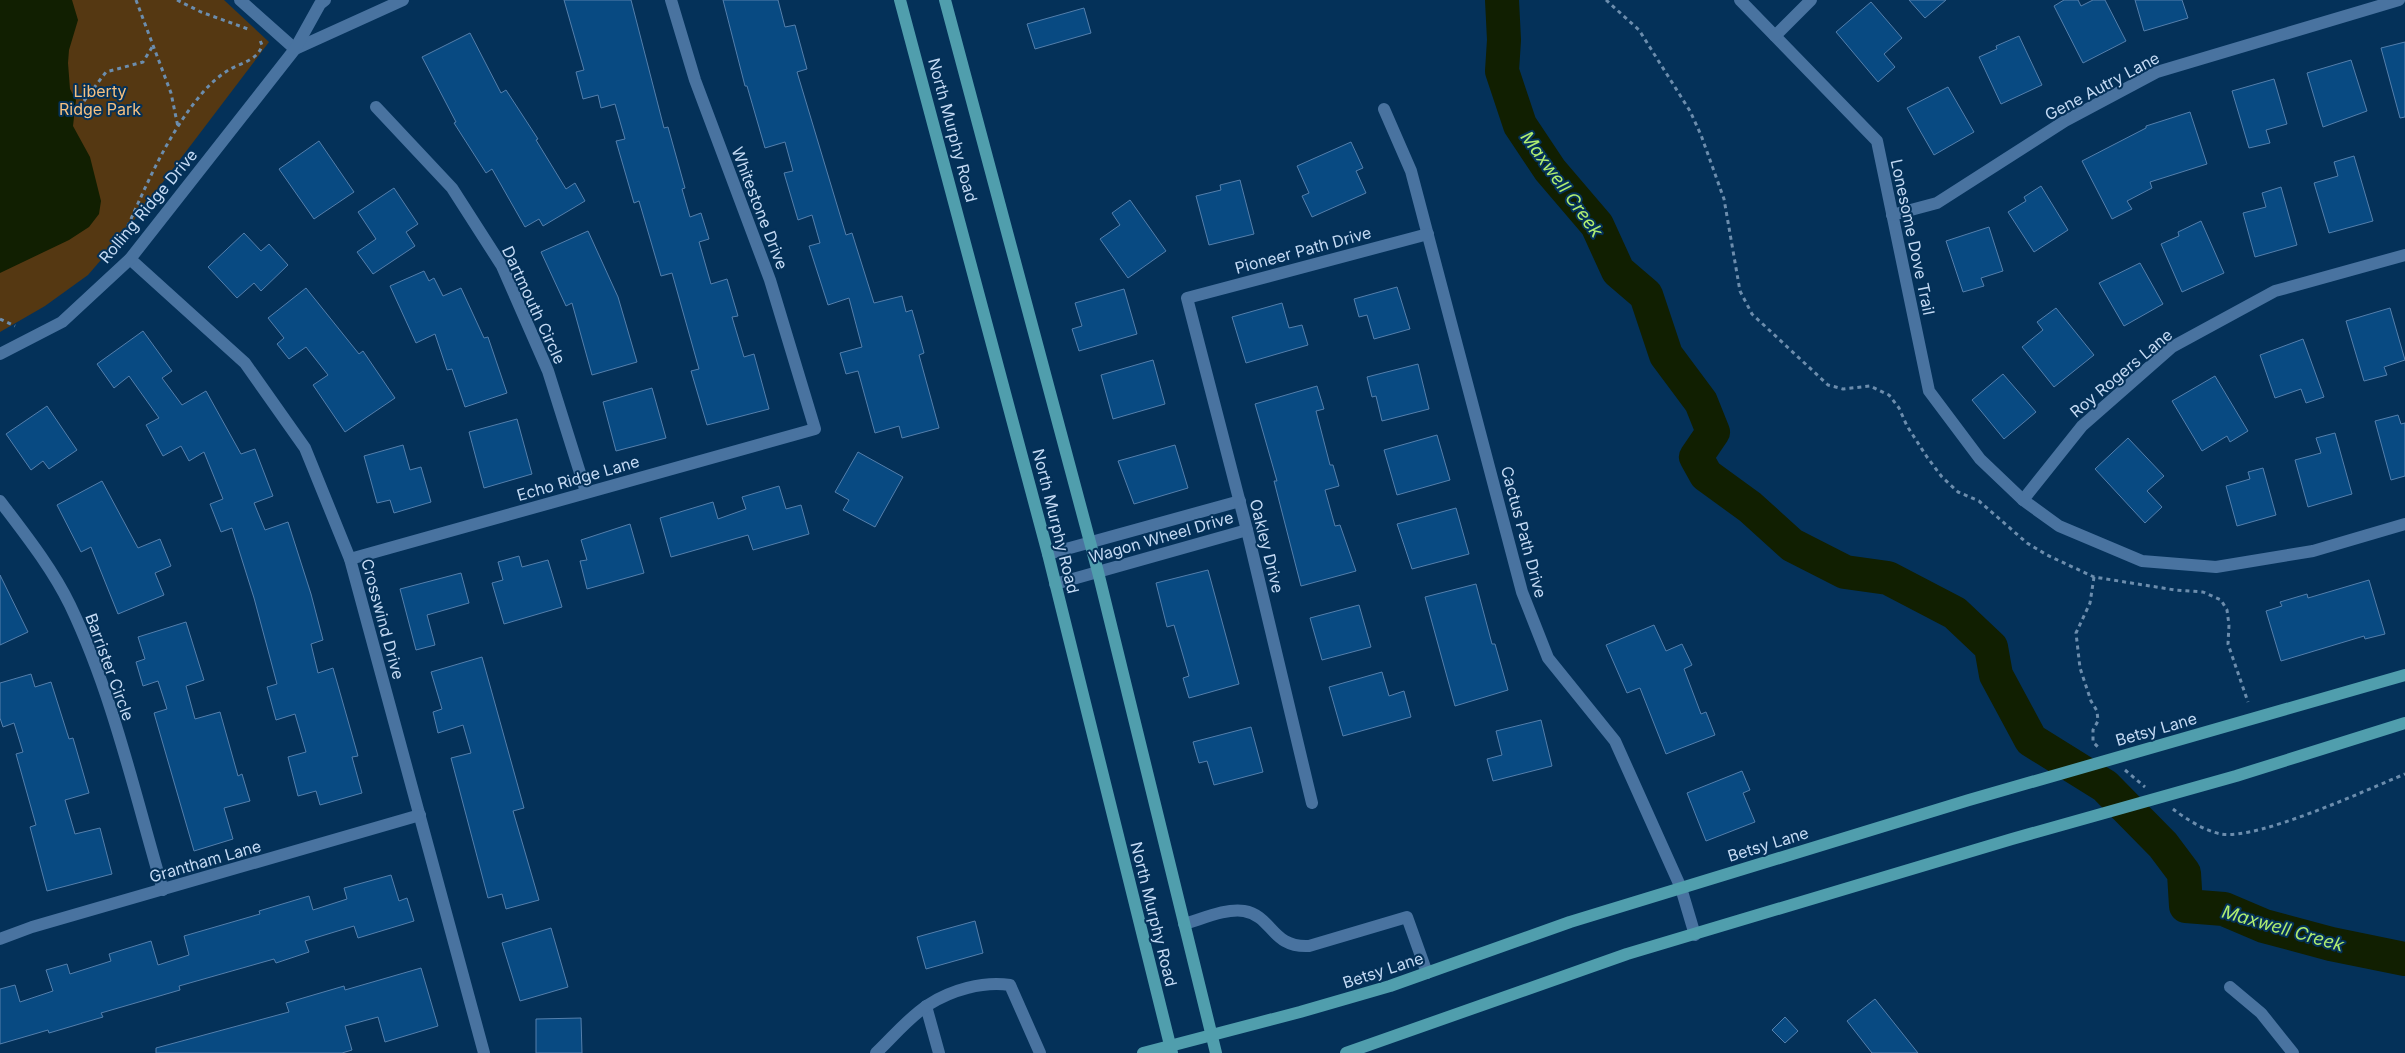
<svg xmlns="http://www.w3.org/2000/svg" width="2405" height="1053" font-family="Inter,sans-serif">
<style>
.green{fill:#553812}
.water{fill:#111f01}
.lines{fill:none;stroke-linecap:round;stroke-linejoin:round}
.river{stroke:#111f01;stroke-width:34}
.building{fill:#084a82;stroke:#547fac}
.path{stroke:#6c8dad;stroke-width:3;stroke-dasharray:4 4;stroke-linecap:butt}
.minor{stroke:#4973a0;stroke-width:12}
.major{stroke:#509ead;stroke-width:12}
.labels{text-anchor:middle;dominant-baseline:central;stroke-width:4;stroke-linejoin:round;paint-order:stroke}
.street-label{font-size:16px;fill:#c4daf4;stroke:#043159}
.park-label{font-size:16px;fill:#f6c181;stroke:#043159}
.water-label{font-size:18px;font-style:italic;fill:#b1ee70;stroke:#043159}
</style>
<rect width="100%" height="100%" fill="#043159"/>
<!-- green -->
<polygon class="green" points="0,0 224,0 269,42 125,232 88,275 45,306 0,332"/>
<!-- water -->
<polygon class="water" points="0,0 72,0 78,20 69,50 68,63 70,89 76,100 73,126 90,157 101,201 99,214 89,227 69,240 0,273"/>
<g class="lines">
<!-- river -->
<polyline class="river" points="1502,0 1504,40 1502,71 1520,125 1550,170 1597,225 1618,271 1646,295 1666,355 1701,402 1713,432 1696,457 1706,475 1750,507 1792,545 1845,572 1888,578 1955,613 1991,647 1996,675 2031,740 2105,786 2163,845 2184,873 2186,906 2224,909 2264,926 2331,944 2405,959"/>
</g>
<!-- building -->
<g class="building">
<polygon points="564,0 631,0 664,128 668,127 685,188 682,189 690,217 701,213 709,239 699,242 711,284 727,279 738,316 732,317 744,357 754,354 769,409 707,425 691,371 699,369 672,273 661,276 639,201 634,203 616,141 625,139 615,104 601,108 598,95 583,99 576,72 584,70"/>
<polygon points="723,0 778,0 785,27 795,25 807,69 797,72 846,235 852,233 874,303 902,296 906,312 912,310 924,353 919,355 939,428 902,438 899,426 875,433 858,371 846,374 840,353 862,347 849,298 828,305 809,246 820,243 812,215 798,220 784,173 793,171 785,142 765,148 747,86 745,86"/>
<polygon points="1909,0 1946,0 1925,18"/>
<polygon points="2064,0 2078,0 2081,6 2093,0 2105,0 2126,41 2083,63 2054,6"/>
<polygon points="2135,0 2182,0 2188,18 2144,31"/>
<polygon points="1871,2 1902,38 1884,54 1895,67 1878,82 1836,32"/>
<polygon points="1084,8 1091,33 1035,49 1027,24"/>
<polygon points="470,33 501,93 506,90 538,139 536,140 566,189 575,183 585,201 543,226 539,219 525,227 492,169 486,173 454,123 456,122 422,57"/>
<polygon points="2019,36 2042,85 2001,104 1979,57 1997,49 1996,46"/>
<polygon points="2405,42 2405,117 2400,118 2381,48"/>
<polygon points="2351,60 2367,111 2323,127 2307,73"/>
<polygon points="2274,79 2287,124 2266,130 2270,143 2249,148 2232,91"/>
<polygon points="1948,87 1974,132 1934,155 1907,108"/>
<polygon points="2190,112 2207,164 2150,182 2152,188 2127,201 2132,209 2112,219 2082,161 2146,128 2146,126"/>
<polygon points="319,141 354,192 314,219 279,169"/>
<polygon points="1351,142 1363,168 1356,171 1366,193 1312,217 1302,196 1309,193 1297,166"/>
<polygon points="2354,156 2373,221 2329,233 2314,183 2338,176 2334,162"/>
<polygon points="1240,180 1254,234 1209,245 1196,196 1221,190 1220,185"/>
<polygon points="2041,186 2068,230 2034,252 2008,212 2026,201 2024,197"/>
<polygon points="2281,187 2297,245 2255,257 2243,213 2266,207 2262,193"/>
<polygon points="394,188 418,224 406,232 415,246 373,274 357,252 376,239 358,212"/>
<polygon points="1130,200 1166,251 1128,278 1100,239 1120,225 1112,213"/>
<polygon points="2201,221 2224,273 2182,292 2161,244 2179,236 2178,232"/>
<polygon points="1989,227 2003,271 1981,278 1984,286 1963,292 1946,241"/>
<polygon points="588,231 618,297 637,362 592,375 572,303 566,306 541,252"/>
<polygon points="244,233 261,251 269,244 288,265 261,291 254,283 237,298 208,267"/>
<polygon points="2140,263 2163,304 2124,326 2099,283"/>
<polygon points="424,271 429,281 434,278 443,296 461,288 484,338 488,337 507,393 465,407 452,369 447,370 435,334 416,343 390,286"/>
<polygon points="1397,287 1410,329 1374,339 1367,315 1359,317 1354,299"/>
<polygon points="306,288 359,354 363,351 395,398 345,432 313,385 328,375 306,347 289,359 277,344 284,338 268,318"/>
<polygon points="1124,289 1137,334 1079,351 1072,329 1082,326 1075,303"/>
<polygon points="1282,303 1289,328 1302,325 1308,345 1246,363 1232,317"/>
<polygon points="2056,308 2094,355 2054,387 2022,347 2043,330 2037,322"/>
<polygon points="2390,308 2405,360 2384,367 2387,375 2364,381 2346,321"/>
<polygon points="143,331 172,371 162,378 182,405 206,391 241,454 255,449 273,496 254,503 265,530 288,522 311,594 323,640 311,644 318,673 333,668 358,756 352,757 362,793 320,805 316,791 298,796 288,757 306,752 295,714 276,720 267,687 277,684 254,598 232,528 221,532 210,504 223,499 204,452 189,461 181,446 163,456 146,425 159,418 129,376 114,388 97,364"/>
<polygon points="2303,339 2324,397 2306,403 2301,389 2275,398 2260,355"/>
<polygon points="1153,360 1165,404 1113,419 1101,375"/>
<polygon points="1418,364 1429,409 1382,421 1376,396 1372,397 1367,377"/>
<polygon points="2003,374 2036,412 2004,439 1972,400"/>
<polygon points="2215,376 2248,431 2230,442 2227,436 2202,451 2172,401"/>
<polygon points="1317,386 1324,409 1316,411 1330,465 1333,465 1339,486 1325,490 1335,526 1340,525 1356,571 1301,586 1274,481 1277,481 1255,404"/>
<polygon points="652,388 666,438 616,451 603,402"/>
<polygon points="47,406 77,450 49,469 43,461 31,470 6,434"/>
<polygon points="2398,415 2401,424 2405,423 2405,476 2391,480 2375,421"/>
<polygon points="517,419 532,474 484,488 469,432"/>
<polygon points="2335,433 2352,494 2308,507 2295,460 2321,453 2316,438"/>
<polygon points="1437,435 1450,480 1397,495 1384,450"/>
<polygon points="2128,438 2164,476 2147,491 2162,507 2145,523 2095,469"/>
<polygon points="403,445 410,470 421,467 431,502 394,513 390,500 377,503 364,456"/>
<polygon points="1175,445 1188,488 1134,504 1118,461"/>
<polygon points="858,452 903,477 875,527 843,510 849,500 835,492"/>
<polygon points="2263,468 2276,515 2237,526 2226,486 2250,479 2248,472"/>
<polygon points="102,481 138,548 160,539 171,566 155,573 164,595 118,614 91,547 81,552 57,505"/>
<polygon points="779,486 786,509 801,505 809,534 753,550 748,535 671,557 660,518 713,502 718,519 746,509 742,497"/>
<polygon points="1456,508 1469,554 1412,569 1397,524"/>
<polygon points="630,524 644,573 587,589 580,561 587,560 581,540"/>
<polygon points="519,556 522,567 548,560 562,607 504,624 492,583 503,580 498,562"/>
<polygon points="1208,570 1239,684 1189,698 1183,678 1189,676 1174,625 1167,627 1156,583"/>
<polygon points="461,573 469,603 427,615 435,645 416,650 400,589"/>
<polygon points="0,575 28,632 0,645"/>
<polygon points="2369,580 2385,634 2365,639 2364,636 2281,661 2266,611 2282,606 2280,602 2307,594 2308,598"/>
<polygon points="1476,584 1492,644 1495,644 1508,690 1455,706 1425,597"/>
<polygon points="1359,605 1371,647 1322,660 1310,618"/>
<polygon points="186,622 204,680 186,686 195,719 220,712 238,776 242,774 250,801 224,808 233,839 194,851 154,713 167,709 158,681 143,686 136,662 145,659 138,637"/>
<polygon points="1654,625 1666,651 1682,644 1692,665 1684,669 1701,714 1706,712 1715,735 1666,754 1640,688 1627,693 1606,645"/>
<polygon points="482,657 524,808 513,811 539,900 506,909 502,894 488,898 451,758 471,753 463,725 438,733 433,712 442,709 431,672"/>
<polygon points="1382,672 1389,696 1404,691 1411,717 1343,736 1329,687"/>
<polygon points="31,674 35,687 51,682 69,739 73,738 89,793 65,800 75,834 100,828 112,874 47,891 30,827 36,825 16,754 23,752 14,723 3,727 0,718 0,683"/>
<polygon points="1541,720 1552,766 1493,781 1487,759 1502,755 1496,731"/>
<polygon points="1251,727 1263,772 1214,785 1207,761 1199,763 1193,742"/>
<polygon points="1742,771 1750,790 1743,793 1755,822 1706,841 1687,793"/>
<polygon points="391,875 399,901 407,898 414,921 358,938 354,926 305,941 309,952 276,963 274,959 179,986 180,990 101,1013 103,1017 49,1033 48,1030 0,1044 0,989 15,985 20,1002 53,991 46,970 67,964 70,974 111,961 109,954 151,941 158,965 189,955 184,936 260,914 259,911 309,896 313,910 347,899 344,888"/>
<polygon points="975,921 983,953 926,969 917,937"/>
<polygon points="551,928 568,987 520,1001 502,943"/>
<polygon points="421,968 438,1026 385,1042 378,1017 345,1026 352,1050 342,1053 156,1053 156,1048 289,1012 286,1003 344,986 345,990"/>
<polygon points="1875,999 1918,1053 1872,1053 1847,1021"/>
<polygon points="1785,1017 1798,1031 1785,1043 1772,1030"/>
<polygon points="581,1018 582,1053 536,1053 536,1019"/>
</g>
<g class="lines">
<!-- path -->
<g class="path">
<polyline points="136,0 171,93 178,127"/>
<polyline points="177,0 201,12 248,29"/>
<polyline points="1606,0 1639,30 1690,111 1701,135 1724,199 1740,291 1752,314 1828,385 1843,389 1870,386 1889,395 1899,408 1907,426 1927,457 1942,477 1958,492 1979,501 2027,543 2047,555 2094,577 2175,590 2203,592 2221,600 2227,610 2229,625 2228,644 2248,702"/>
<polyline points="84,101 106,72 143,62 154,44"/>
<path d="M121,241C144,191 164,140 199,97C207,87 216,78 227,71C239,63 258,61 262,45L259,38"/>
<polyline points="0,319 15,326"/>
<polyline points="2094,577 2090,603 2076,633 2080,668 2091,701 2097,711 2098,721 2093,730 2093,742 2099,748"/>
<polyline points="2125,770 2145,787"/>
<path d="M2173,809C2186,819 2205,831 2221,834C2259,840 2366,790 2405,774"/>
</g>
<!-- minor -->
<g class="minor">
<polyline points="240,0 295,49"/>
<polyline points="1740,0 1877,141 1929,391 1980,459 2023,500 2059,526 2142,561 2216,567 2313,551 2405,524"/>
<polyline points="1775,36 1811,0"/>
<polyline points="295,49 403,0"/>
<polyline points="376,107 452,188 502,266 548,371 586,492"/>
<polyline points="1384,109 1411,171 1522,592 1548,658 1615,741 1681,888 1695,935"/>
<polyline points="1892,215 1937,203 2065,121 2157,72 2399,0"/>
<polyline points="130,259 245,363 305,448 350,559 484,1053"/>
<polyline points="0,354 62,322 130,259 295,49 320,4 325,0"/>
<polyline points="2023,500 2082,426 2172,347 2275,291 2405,255"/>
<path d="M0,501C25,534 52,568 70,605C113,695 135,795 163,890"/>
<polyline points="1048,554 1240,501"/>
<polyline points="350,559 815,429 770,280 695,80 671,0"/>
<polyline points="1055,584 1247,530"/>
<polyline points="1312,803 1247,530 1187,298 1428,234"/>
<path d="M1184,924C1202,919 1226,908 1244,911C1273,916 1271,948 1309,946L1407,917L1427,973"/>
<polyline points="0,939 32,927 420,815"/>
<polyline points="2230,987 2261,1013 2293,1053"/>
<polyline points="926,1006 939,1053"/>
<path d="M876,1053C892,1038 909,1017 928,1005C951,990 983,981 1010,985L1040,1053"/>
</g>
<!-- major -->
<g class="major">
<polyline points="900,0 1048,554 1172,1053"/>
<polyline points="945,0 1098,572 1216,1053"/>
<polyline points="1143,1053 1300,1012 1390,986 1570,922 1969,800 2405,675"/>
<polyline points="1346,1053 1627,954 2012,839 2236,776 2405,723"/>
</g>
</g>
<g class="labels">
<!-- street labels -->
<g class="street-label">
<text transform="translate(2102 86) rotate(-28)">Gene Autry Lane</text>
<text transform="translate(953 130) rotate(75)">North Murphy Road</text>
<text transform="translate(148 206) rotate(-50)">Rolling Ridge Drive</text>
<text transform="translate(760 208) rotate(69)">Whitestone Drive</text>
<text transform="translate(1913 237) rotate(78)">Lonesome Dove Trail</text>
<text transform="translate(1303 250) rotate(-15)">Pioneer Path Drive</text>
<text transform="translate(534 305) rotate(65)">Dartmouth Circle</text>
<text transform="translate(2121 373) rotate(-40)">Roy Rogers Lane</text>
<text transform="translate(578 478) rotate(-16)">Echo Ridge Lane</text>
<text transform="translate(1056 521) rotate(76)">North Murphy Road</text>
<text transform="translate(1524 532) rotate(75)">Cactus Path Drive</text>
<text transform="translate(1161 537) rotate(-16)">Wagon Wheel Drive</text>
<text transform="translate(1267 546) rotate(76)">Oakley Drive</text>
<text transform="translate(383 619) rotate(75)">Crosswind Drive</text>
<text transform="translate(110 667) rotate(70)">Barrister Circle</text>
<text transform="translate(2156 729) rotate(-16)">Betsy Lane</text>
<text transform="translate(1768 844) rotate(-17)">Betsy Lane</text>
<text transform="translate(205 861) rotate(-16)">Grantham Lane</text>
<text transform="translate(1154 914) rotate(76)">North Murphy Road</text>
<text transform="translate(1383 970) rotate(-18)">Betsy Lane</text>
</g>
<!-- park labels -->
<g class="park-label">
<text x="100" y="91">Liberty<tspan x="100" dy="18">Ridge Park</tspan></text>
</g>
<!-- water labels -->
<g class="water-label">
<text transform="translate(1562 184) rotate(54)">Maxwell Creek</text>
<text transform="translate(2283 928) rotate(16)">Maxwell Creek</text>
</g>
</g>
</svg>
